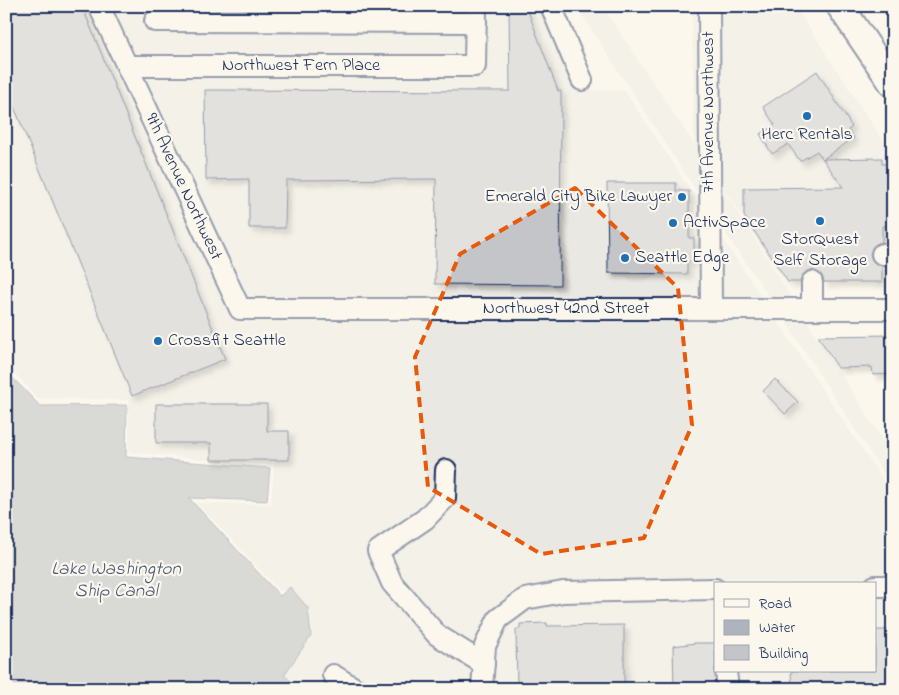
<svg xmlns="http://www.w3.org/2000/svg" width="899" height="695" font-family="'Indie Flower',sans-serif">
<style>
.built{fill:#eae8e2;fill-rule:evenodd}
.water{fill:#afb3bb;stroke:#747e96}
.building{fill:#c3c5c9;stroke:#1b2f5e;filter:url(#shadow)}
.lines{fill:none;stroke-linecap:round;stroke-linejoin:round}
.minor-casing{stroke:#1b2f5e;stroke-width:24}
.major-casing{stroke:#1b2f5e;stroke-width:30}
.minor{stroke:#fbf7ec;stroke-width:20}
.major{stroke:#fbf7ec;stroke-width:26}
.marked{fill:none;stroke:#e8590c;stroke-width:4;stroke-dasharray:10 6;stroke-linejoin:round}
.poi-dot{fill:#1f6fb2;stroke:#fbf7ec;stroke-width:2}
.labels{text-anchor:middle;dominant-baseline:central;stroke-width:4.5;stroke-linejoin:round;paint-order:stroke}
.street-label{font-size:18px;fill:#1b2f5e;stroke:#fbf7ec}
.poi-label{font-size:18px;fill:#1b2f5e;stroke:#fbf7ec;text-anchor:start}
.water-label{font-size:19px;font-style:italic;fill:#47577a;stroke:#fbf7ec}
</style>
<defs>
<filter id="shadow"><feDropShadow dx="4.5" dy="4.5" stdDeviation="2.5" flood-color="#0004"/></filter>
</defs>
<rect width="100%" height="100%" fill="#fbf7ec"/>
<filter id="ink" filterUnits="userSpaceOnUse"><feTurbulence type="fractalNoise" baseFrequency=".02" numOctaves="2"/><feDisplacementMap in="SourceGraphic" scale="10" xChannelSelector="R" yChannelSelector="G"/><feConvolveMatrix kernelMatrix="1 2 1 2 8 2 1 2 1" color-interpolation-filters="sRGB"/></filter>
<g filter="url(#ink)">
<!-- built -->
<g class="built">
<path d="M6,6H545L577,90L625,91L893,496V689H300L284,675L311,636L290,587L280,591L197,503L271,504L274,467L129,452V400L38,398L6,364ZM715,584H875V671H715Z"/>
<polygon points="576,6 602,6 694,144 692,6 795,6 893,156 893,282 787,282 709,168 893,456 893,488 777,308 695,189"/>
</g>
<!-- water -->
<polygon class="water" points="6,371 40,406 127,405 126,457 270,468 267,501 189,498 280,596 290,587 308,608 311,636 284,675 300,689 6,689"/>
<!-- building -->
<g class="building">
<polygon points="6,6 82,6 225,359 132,396 6,87"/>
<polygon points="509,6 526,6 558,91 561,91 560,285 435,284 436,179 286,180 285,228 249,228 249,179 206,180 205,90 510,91"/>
<polygon points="817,71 852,127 848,130 854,138 823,159 882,158 882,164 893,164 893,226 882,226 882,242 876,244 870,254 872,260 882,266 882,282 824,282 822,276 812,270 806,272 800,282 788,282 744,216 744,188 843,187 817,151 800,161 788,144 772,154 760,134 775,125 763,107"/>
<polygon points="607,183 676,183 676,191 689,191 689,238 694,238 694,261 687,261 687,274 608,273"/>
<polygon points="893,335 893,374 873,375 872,367 838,368 818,336"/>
<polygon points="775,379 798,402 785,414 763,391"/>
<polygon points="156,404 267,404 267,431 289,431 289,460 211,460 211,443 156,443"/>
<polygon points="547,623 547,626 624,625 624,689 517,689 516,629 520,629 520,624"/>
<polygon points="875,630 893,630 893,689 792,689 791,671 875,671"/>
<polygon points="696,643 715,643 716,689 674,689 673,646"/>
</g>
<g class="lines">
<!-- minor casing -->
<g class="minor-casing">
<g id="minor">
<polyline points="99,6 240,309 893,309"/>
<polyline points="551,6 582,80"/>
<polyline points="709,6 711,308"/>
<polyline points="155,21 476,22"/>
<polyline points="127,66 475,66 476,6"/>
<polyline points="882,254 893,254"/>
<polyline points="812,282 812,309"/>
<polyline points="446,470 445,498 425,519 378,551 392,583 437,635 484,664"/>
<polyline points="875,586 893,586"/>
<polyline points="726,671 728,689"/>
<polyline points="333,675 356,689"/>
<polyline points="482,689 485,646 498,619 525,599 563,592 715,589"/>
</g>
</g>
<!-- major casing -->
<g class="major-casing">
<polyline id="major" points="840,6 893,84"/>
</g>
<!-- minor -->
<use href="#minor" class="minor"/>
<!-- major -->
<use href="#major" class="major"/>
</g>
</g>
<!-- marked area -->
<path d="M0 0H899V695H0ZM575,188L678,288L692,425L644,538L541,554L428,487L415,357L460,254Z" fill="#fbf7ec" fill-opacity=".55" fill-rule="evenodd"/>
<path class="marked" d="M575,188L678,288L692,425L644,538L541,554L428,487L415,357L460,254Z"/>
<!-- markers -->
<g class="poi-dot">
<circle cx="807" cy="116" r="5"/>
<circle cx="682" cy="197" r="5"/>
<circle cx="820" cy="221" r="5"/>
<circle cx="673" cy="223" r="5"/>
<circle cx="625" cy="258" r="5"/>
<circle cx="158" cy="341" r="5"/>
</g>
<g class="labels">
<!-- street labels -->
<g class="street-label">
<text x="301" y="66">Northwest Fern Place</text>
<text transform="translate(709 112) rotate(-90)">7th Avenue Northwest</text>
<text transform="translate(183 187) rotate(65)">9th Avenue Northwest</text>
<text x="566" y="309">Northwest 42nd Street</text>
</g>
<!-- poi labels -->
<g class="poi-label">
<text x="807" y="135" text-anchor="middle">Herc Rentals</text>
<text x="672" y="197" text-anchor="end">Emerald City Bike Lawyer</text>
<text x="683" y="223">ActivSpace</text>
<text x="820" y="240" text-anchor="middle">StorQuest<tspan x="820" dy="21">Self Storage</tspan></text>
<text x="635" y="258">Seattle Edge</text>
<text x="168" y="341">Crossfit Seattle</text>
</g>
<!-- water labels -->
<g class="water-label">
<text x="116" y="569">Lake Washington<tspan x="116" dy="22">Ship Canal</tspan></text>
</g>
</g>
<!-- margin -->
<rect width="899" height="695" fill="none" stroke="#fbf7ec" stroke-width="25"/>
<rect x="12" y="12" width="874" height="670" fill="none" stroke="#1b2f5e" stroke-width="2" filter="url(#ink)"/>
<!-- legend -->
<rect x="714" y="582" width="162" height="90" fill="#fbf7ec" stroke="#a1a7b3"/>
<rect x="724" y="599" width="25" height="8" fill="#fbf7ec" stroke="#a1a7b3"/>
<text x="759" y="608" font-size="15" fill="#1b2f5e">Road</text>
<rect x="724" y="620" width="25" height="15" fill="#afb3bb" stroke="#a1a7b3"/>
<text x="759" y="632" font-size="15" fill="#1b2f5e">Water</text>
<rect x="724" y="645" width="25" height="15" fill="#c3c5c9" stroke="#a1a7b3"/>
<text x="759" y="658" font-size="15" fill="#1b2f5e">Building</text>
</svg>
